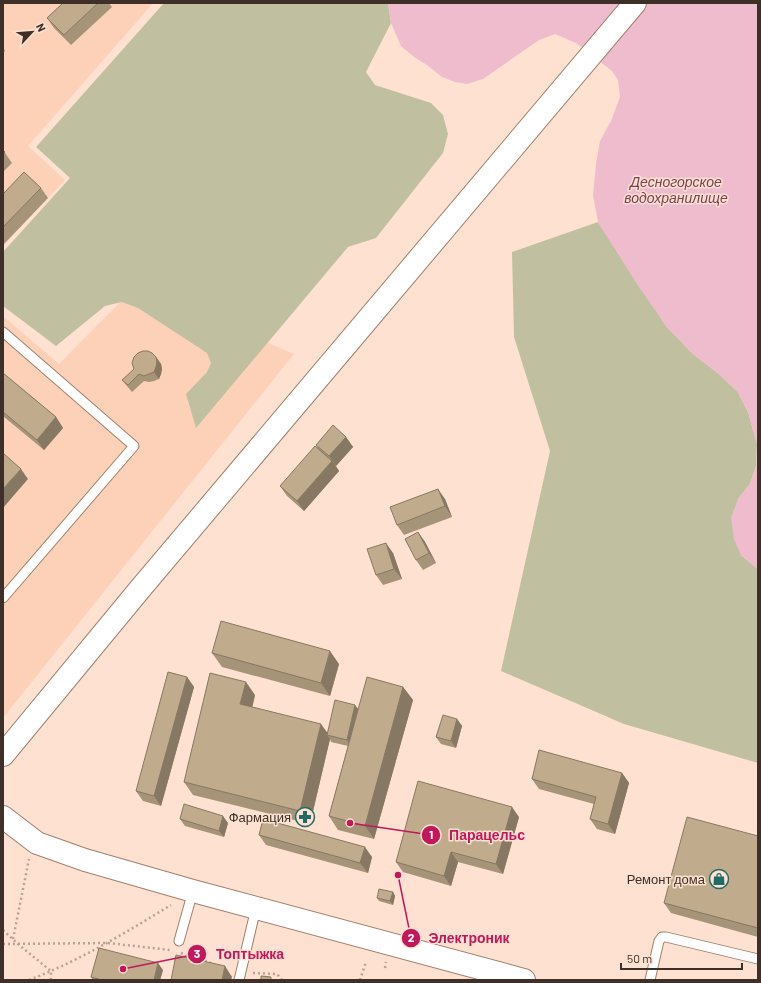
<svg xmlns="http://www.w3.org/2000/svg" width="761" height="983" font-family="Barlow,sans-serif">
<style>
.built{fill:#fdd1b8}
.green{fill:#c0c0a0}
.water{fill:#efbccd}
.lines{fill:none;stroke-linecap:round;stroke-linejoin:round}
.lane-casing{stroke:#a1806c;stroke-width:11}
.secondary-casing{stroke:#a1806c;stroke-width:24}
.path{stroke:#baa294;stroke-width:2.5;stroke-dasharray:2 3;stroke-linecap:butt}
.lane{stroke:#fff;stroke-width:9}
.secondary{stroke:#fff;stroke-width:22}
.wall{fill:#a59478}
.shaded-wall{fill:#867862}
.building{fill:#c0ac8c;stroke:#867862}
.labels{text-anchor:middle;dominant-baseline:central;stroke-width:3;stroke-linejoin:round;paint-order:stroke}
.poi-label{font-size:13px;fill:#3e3028;stroke:#fee1d0;text-anchor:end}
.water-label{font-size:14px;font-style:italic;fill:#7c3e56;stroke:#fee1d0}
.leader{fill:none;stroke:#c2185b;stroke-width:1.5}
.callout-dot{fill:#c2185b;stroke:#fee1d0;stroke-width:1.5}
.mark-label{font-size:12px;text-anchor:middle;font-weight:bold;fill:#fff}
.callout-label{font-size:14px;text-anchor:middle;font-weight:bold;fill:#c2185b;stroke:#fee1d0;stroke-width:3;stroke-linejoin:round;paint-order:stroke}
</style>
<rect width="100%" height="100%" fill="#fee1d0"/>
<!-- built -->
<g class="built">
<polygon points="3,3 153,3 28,146 65,180 3,246"/>
<polygon points="136,286 294,354 3,718 3,316 59,364"/>
</g>
<!-- green -->
<g class="green">
<polygon points="164,3 388,3 391,23 366,72 375,85 431,103 443,115 448,134 443,153 376,238 348,247 196,428 186,394 207,372 211,363 207,353 138,308 122,302 105,306 56,346 3,306 3,252 70,178 36,147"/>
<polygon points="598,222 666,326 693,354 719,374 738,392 748,412 757,444 756,466 750,484 738,499 741,555 755,567 758,568 758,763 624,724 501,671 550,451 514,337 512,252"/>
</g>
<!-- water -->
<polygon class="water" points="388,3 758,3 758,568 755,567 741,555 734,539 731,518 738,499 750,484 756,466 757,444 748,412 738,392 719,374 693,354 666,326 635,281 598,222 593,195 596,164 600,141 611,121 620,97 618,80 612,71 576,43 555,34 539,40 483,79 467,84 455,82 442,77 427,65 414,57 401,46 391,23"/>
<g class="lines">
<!-- lane casing -->
<g class="lane-casing">
<g id="lane">
<polyline points="3,332 134,446 3,598"/>
<polyline points="179,941 193,891"/>
<polyline points="239,980 256,908"/>
<polyline points="650,980 659,941 662,937 666,937 758,959"/>
</g>
</g>
<!-- secondary casing -->
<g class="secondary-casing">
<g id="secondary">
<polyline points="3,755 140,589 635,3"/>
<polyline points="3,817 37,843 85,860 193,891 524,980"/>
</g>
</g>
<!-- path -->
<g class="path">
<polyline points="3,930 19,945 51,971 51,980"/>
<polyline points="13,939 29,859"/>
<polyline points="3,944 108,943 170,950"/>
<polyline points="181,953 214,964"/>
<polyline points="385,968 386,962"/>
<polyline points="253,973 277,974 282,980"/>
<path d="M29,980C79,961 125,933 171,905"/>
<polyline points="360,980 366,962"/>
</g>
<!-- lane -->
<use href="#lane" class="lane"/>
<!-- secondary -->
<use href="#secondary" class="secondary"/>
</g>
<!-- wall -->
<g class="wall">
<polygon points="63,3 109,3 112,7 71,45 54,28 47,18"/>
<polygon points="3,47 5,51 3,53"/>
<polygon points="3,150 12,163 3,172"/>
<polygon points="41,188 48,198 3,245 3,194"/>
<polygon points="156,357 161,364 162,369 161,374 159,379 154,381 149,382 144,381 132,392 122,380"/>
<polygon points="3,373 56,417 63,428 44,450 3,416"/>
<polygon points="346,437 353,447 336,466 339,471 304,511 287,496 280,486 318,449 316,445"/>
<polygon points="445,499 452,517 404,535 397,525"/>
<polygon points="418,532 425,542 436,563 423,570 416,560"/>
<polygon points="393,553 402,579 383,585 376,575"/>
<polygon points="212,653 339,664 330,696 222,667"/>
<polygon points="187,677 194,687 161,806 143,801 136,791"/>
<polygon points="403,687 413,700 374,839 338,830 329,816 348,746 331,742 330,739 310,824 193,795 184,782 255,695 252,707 327,733 355,705 358,709"/>
<polygon points="457,719 462,726 456,748 441,744 436,737"/>
<polygon points="622,773 629,783 615,834 597,829 590,819 594,804 539,789 532,779"/>
<polygon points="519,817 503,874 458,862 451,886 403,872 396,862"/>
<polygon points="180,819 228,823 224,837 185,826"/>
<polygon points="259,835 372,857 368,873 266,845"/>
<polygon points="758,836 758,937 671,913 664,903"/>
<polygon points="393,892 395,896 393,905 379,901 377,898"/>
<polygon points="163,970 160,980 93,980 91,977"/>
</g>
<!-- shaded-wall -->
<g class="shaded-wall">
<polygon points="156,357 161,364 162,369 161,374 159,379 154,372"/>
<polygon points="56,417 63,428 44,450 37,440"/>
<polygon points="346,437 353,447 336,466 329,456"/>
<polygon points="332,461 339,471 304,511 297,501"/>
<polygon points="21,469 28,479 3,508 3,489"/>
<polygon points="438,489 445,499 452,517 445,506"/>
<polygon points="418,532 425,542 436,563 429,553"/>
<polygon points="386,543 393,553 402,579 394,569"/>
<polygon points="330,651 339,664 330,696 321,683"/>
<polygon points="187,677 194,687 161,806 154,796"/>
<polygon points="246,682 255,695 250,718 240,704"/>
<polygon points="403,687 413,700 374,839 365,826"/>
<polygon points="355,705 360,712 352,747 347,740"/>
<polygon points="457,719 462,726 456,748 451,741"/>
<polygon points="321,724 329,735 327,735 330,739 310,824 300,811"/>
<polygon points="622,773 629,783 615,834 608,824"/>
<polygon points="512,807 519,817 503,874 496,864"/>
<polygon points="223,816 228,823 224,837 219,831"/>
<polygon points="365,847 372,857 368,873 360,863"/>
<polygon points="451,852 458,862 451,886 444,876"/>
<polygon points="393,892 395,896 393,905 390,901"/>
<polygon points="158,963 163,970 160,980 154,980"/>
<polygon points="225,966 232,977 231,980 222,980"/>
</g>
<!-- building -->
<g class="building">
<polygon points="63,3 98,3 64,35 47,18"/>
<polygon points="3,150 5,152 3,155"/>
<polygon points="24,172 41,188 3,227 3,194"/>
<polygon points="143,351 148,351 152,353 156,357 157,362 156,367 154,372 144,376 139,374 128,385 122,380 134,369 132,363 134,357 138,353"/>
<polygon points="3,373 56,417 37,440 3,412"/>
<polygon points="333,425 346,437 329,456 316,445"/>
<polygon points="315,446 332,461 297,501 280,486"/>
<polygon points="3,453 21,469 3,489"/>
<polygon points="438,489 445,506 397,525 390,507"/>
<polygon points="418,532 429,553 416,560 405,539"/>
<polygon points="386,543 394,569 376,575 367,549"/>
<polygon points="221,621 330,651 321,683 212,653"/>
<polygon points="168,672 187,677 154,796 136,791"/>
<polygon points="210,673 246,682 240,704 321,724 300,811 184,782"/>
<polygon points="367,677 403,687 365,826 329,816"/>
<polygon points="335,700 355,705 347,740 327,735"/>
<polygon points="443,715 457,719 451,741 436,737"/>
<polygon points="539,750 622,773 608,824 590,819 596,797 532,779"/>
<polygon points="418,781 512,807 496,864 451,852 444,876 396,862"/>
<polygon points="184,804 223,816 219,831 180,819"/>
<polygon points="687,817 758,836 758,928 664,903"/>
<polygon points="263,819 365,847 360,863 259,835"/>
<polygon points="379,889 393,892 390,901 377,898"/>
<polygon points="99,948 158,963 154,980 102,980 91,977"/>
<polygon points="176,955 225,966 222,980 171,980"/>
<polygon points="261,976 271,977 271,980 261,980"/>
</g>
<!-- icons -->
<defs>
<g id="pharmacy-ring" transform="scale(1)"><circle r="9.5" fill="#fee1d0" stroke="#206b66" stroke-width="1.5"/><path d="M-2-6h4v4h4v4h-4v4h-4v-4h-4v-4h4Z" fill="#206b66"/></g>
<g id="shop-ring" transform="scale(1)"><circle r="9.5" fill="#fee1d0" stroke="#206b66" stroke-width="1.5"/><path d="M-5-2.5h2.3a2.7 3.5 0 0 1 5.4 0H5L5.5 6h-11ZM-1.5-2.5h3a1.5 2.3 0 0 0-3 0Z" fill="#206b66"/></g>
</defs>
<g fill-rule="evenodd">
<use href="#pharmacy-ring" x="305" y="817"/>
<use href="#shop-ring" x="719" y="879"/>
</g>
<g class="labels">
<!-- poi labels -->
<g class="poi-label">
<text x="291" y="817">Фармация</text>
<text x="705" y="879">Ремонт дома</text>
</g>
<!-- water labels -->
<g class="water-label">
<text x="676" y="181">Десногорское<tspan x="676" dy="16">водохранилище</tspan></text>
</g>
</g>
<!-- callouts -->
<path class="leader" d="M350 823L431 835M398 875L411 938M123 969L197 954"/>
<g class="callout-dot">
<circle cx="350" cy="823" r="4"/>
<circle cx="398" cy="875" r="4"/>
<circle cx="123" cy="969" r="4"/>
<circle cx="431" cy="835" r="10"/>
<circle cx="411" cy="938" r="10"/>
<circle cx="197" cy="954" r="10"/>
</g>
<g class="mark-label">
<text x="431" y="839">1</text>
<text x="411" y="942">2</text>
<text x="197" y="958">3</text>
</g>
<g class="callout-label">
<text x="487" y="840">Парацельс</text>
<text x="469" y="943">Электроник</text>
<text x="250" y="959">Топтыжка</text>
</g>
<!-- border -->
<rect width="761" height="983" fill="none" stroke="#3e3028" stroke-width="8"/>
<!-- north arrow -->
<g transform="translate(32 32) rotate(64)" stroke="#fee1d0" stroke-width="3" paint-order="stroke">
<path d="M0-3L7 15L0 10L-7 15Z" fill="#3e3028"/>
<text y="-6" font-size="11" font-weight="bold" text-anchor="middle" fill="#3e3028">N</text>
</g>
<!-- scale -->
<path d="M621 963v6h121v-6" fill="none" stroke="#3e3028" stroke-width="2"/>
<text x="627" y="963" font-size="12" fill="#3e3028" stroke="#fee1d0" stroke-width="3" paint-order="stroke">50 m</text>
</svg>
